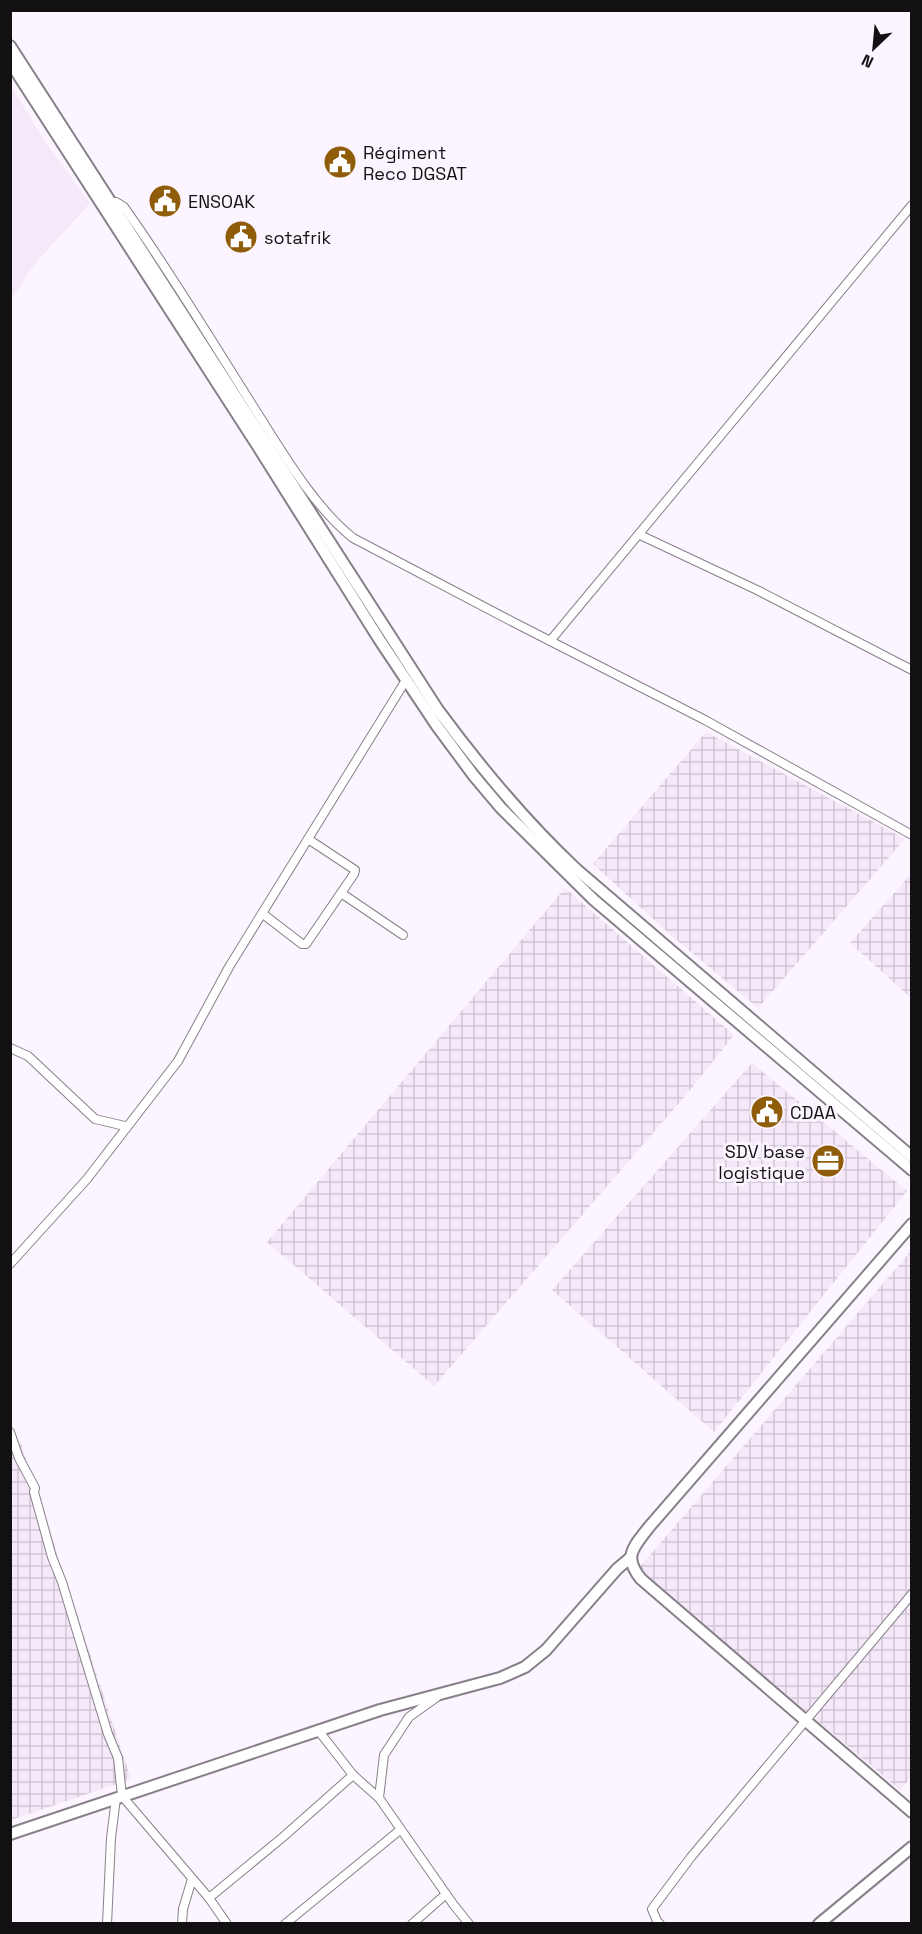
<svg xmlns="http://www.w3.org/2000/svg" width="922" height="1934" font-family="'Space Grotesk',sans-serif">
<style>
.built{fill:#f5e8f9}
.industrial{fill:url(#industrial-grid)}
.lines{fill:none;stroke-linecap:round;stroke-linejoin:round}
.minor-casing{stroke:#878089;stroke-width:10}
.tertiary-casing{stroke:#878089;stroke-width:14}
.minor{stroke:#fff;stroke-width:8}
.tertiary{stroke:#fff;stroke-width:10}
.labels{text-anchor:middle;dominant-baseline:central;stroke-width:6;stroke-linejoin:round;paint-order:stroke}
.poi-label{font-size:18px;fill:#131013;stroke:#fcf4fe;text-anchor:start}
</style>
<defs>
<pattern id="industrial-grid" width="8" height="8" patternUnits="userSpaceOnUse" patternTransform="scale(1.5)"><rect width="8" height="8" fill="#f5e8f9"/><path d="M0 4h8M4 0v8" fill="none" stroke="#d1c6d5"/></pattern>
</defs>
<rect width="100%" height="100%" fill="#fcf4fe"/>
<!-- built -->
<polygon class="built" points="11,86 45,142 90,203 33,266 11,300"/>
<!-- industrial -->
<g class="industrial">
<polygon points="706,732 905,839 758,1008 672,936 593,864"/>
<polygon points="911,874 911,998 850,943"/>
<polygon points="565,888 734,1035 686,1095 434,1386 267,1242"/>
<polygon points="752,1063 907,1191 714,1432 552,1290"/>
<polygon points="911,1251 912,1776 900,1790 638,1569"/>
<polygon points="21,1443 131,1779 11,1820 10,1446"/>
</g>
<g class="lines">
<!-- minor casing -->
<g class="minor-casing">
<g id="minor">
<path d="M108,204L116,202L124,207C171,273 213,343 256,411C283,453 314,507 353,538L513,622L705,720L912,835"/>
<polyline points="640,535 757,590 912,670"/>
<polyline points="550,641 912,205"/>
<polyline points="308,839 355,870 354,874 341,893 403,935"/>
<polyline points="263,914 302,944 306,944 341,893"/>
<polyline points="10,1048 28,1056 95,1119 125,1126"/>
<polyline points="10,1264 87,1179 178,1061 229,967 406,680"/>
<polyline points="10,1432 19,1458 35,1488 34,1492 52,1557 62,1582 108,1734 118,1758 122,1796 209,1898 227,1924"/>
<polyline points="437,1697 409,1717 384,1755 379,1798 453,1904 469,1924"/>
<polyline points="318,1730 353,1775"/>
<polyline points="209,1898 283,1837 353,1775 379,1798"/>
<polyline points="107,1924 111,1838 116,1798"/>
<polyline points="182,1924 183,1909 192,1879"/>
<polyline points="285,1924 400,1830"/>
<polyline points="412,1924 446,1894"/>
<polyline points="660,1924 657,1921 652,1909 691,1857 912,1594"/>
</g>
</g>
<!-- tertiary casing -->
<g class="tertiary-casing">
<g id="tertiary">
<path d="M10,46L438,710C480,767 524,820 576,869L912,1157"/>
<polyline points="10,62 259,448 379,639 437,726 474,776 501,808 594,900 912,1170"/>
<path d="M912,1224L649,1527C634,1547 622,1556 641,1579L912,1812"/>
<polyline points="10,1834 380,1710 500,1678 525,1667 546,1650 617,1569 630,1558"/>
<polyline points="819,1924 912,1847"/>
</g>
</g>
<!-- minor -->
<use href="#minor" class="minor"/>
<!-- tertiary -->
<use href="#tertiary" class="tertiary"/>
</g>
<!-- icons -->
<defs>
<g id="civic-disc" transform="scale(1.725)"><circle r="9.5" fill="#8f5c0a" stroke="#fcf4fe"/><path d="M-.6-6.5H3V-4.5H.6V-3L4-1V1h2V6H-6V1h2V-1L-.6-3ZM-1.2 2.5V6h2.4V2.5Z" fill="#fff"/></g>
<g id="office-disc" transform="scale(1.725)"><circle r="9.5" fill="#8f5c0a" stroke="#fcf4fe"/><path d="M-6-3h4V-5.5h4V-3h4V5H-6ZM-1-4.5V-3h2v-1.5ZM-6 0V1H6V0Z" fill="#fff"/></g>
</defs>
<g fill-rule="evenodd">
<use href="#civic-disc" x="340" y="162"/>
<use href="#civic-disc" x="165" y="201"/>
<use href="#civic-disc" x="241" y="237"/>
<use href="#civic-disc" x="767" y="1112"/>
<use href="#office-disc" x="828" y="1161"/>
</g>
<g class="labels">
<!-- poi labels -->
<g class="poi-label">
<text x="363" y="152">Régiment<tspan x="363" dy="21">Reco DGSAT</tspan></text>
<text x="188" y="201">ENSOAK</text>
<text x="264" y="237">sotafrik</text>
<text x="790" y="1112">CDAA</text>
<text x="805" y="1151" text-anchor="end">SDV base<tspan x="805" dy="21">logistique</tspan></text>
</g>
</g>
<!-- border -->
<rect width="922" height="1934" fill="none" stroke="#131013" stroke-width="24"/>
<!-- north arrow -->
<g transform="translate(874 48) rotate(206)" stroke="#fcf4fe" stroke-width="4.5" paint-order="stroke">
<path d="M0-4.5L10 22L0 15L-10 22Z" fill="#131013"/>
<text y="-9" font-size="16" font-weight="bold" text-anchor="middle" fill="#131013">N</text>
</g>
</svg>
